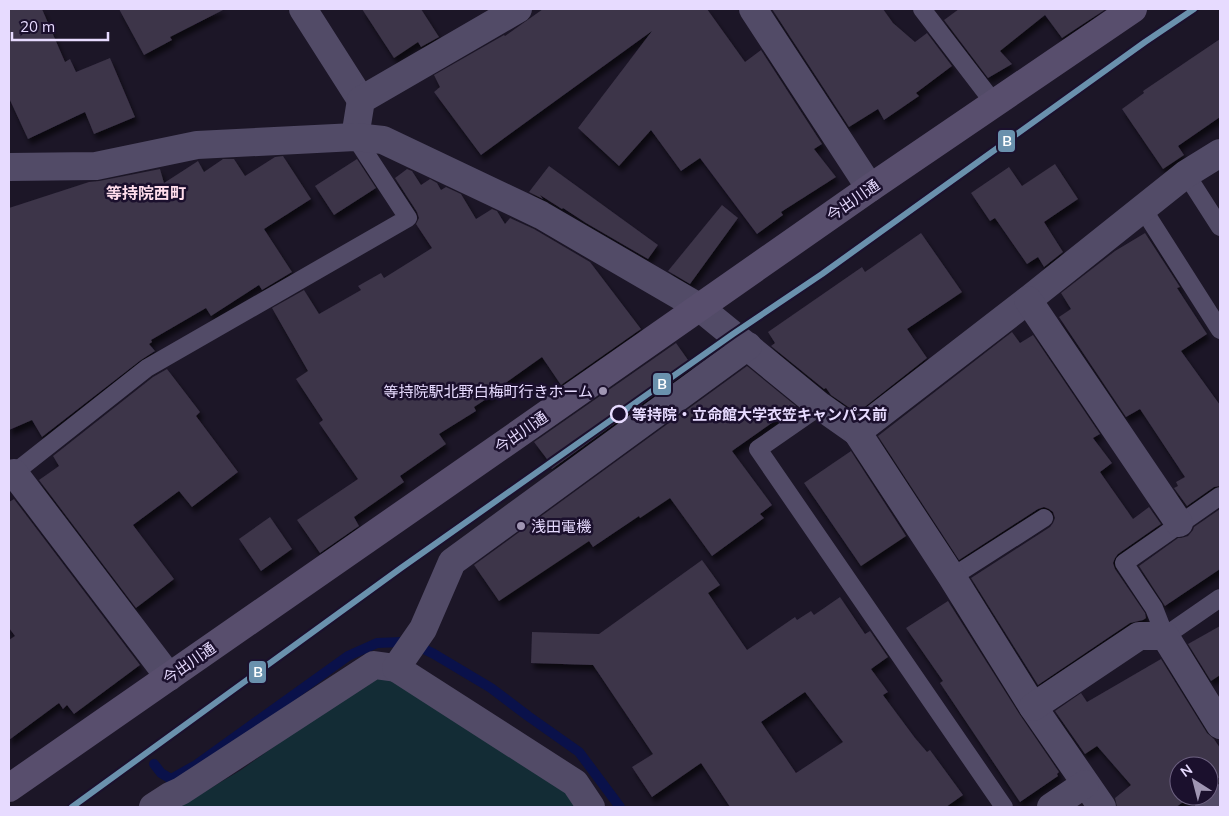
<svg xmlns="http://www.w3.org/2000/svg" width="1229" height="816" font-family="Mulish,'Noto Sans JP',sans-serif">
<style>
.green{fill:#132c35}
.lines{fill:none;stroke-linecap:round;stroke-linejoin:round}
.stream{stroke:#0a114a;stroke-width:10}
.building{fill:#3c3448;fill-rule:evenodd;filter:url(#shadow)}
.lane{stroke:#524b67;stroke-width:18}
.street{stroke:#524b67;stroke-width:28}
.secondary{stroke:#584e6d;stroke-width:28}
.tram-1-casing{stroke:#1b102d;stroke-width:10}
.tram-1{stroke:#6a91ad;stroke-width:6}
.poi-dot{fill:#a096b3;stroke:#1b102d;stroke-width:2}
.stop-dot{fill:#1b102d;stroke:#e7dbff;stroke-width:2.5}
.labels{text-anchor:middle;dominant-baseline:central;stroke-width:5;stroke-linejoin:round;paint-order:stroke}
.street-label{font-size:15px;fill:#e7dbff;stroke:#1b102d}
.poi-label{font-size:15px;fill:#e7dbff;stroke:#1b102d;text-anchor:end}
.stop-label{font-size:15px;font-weight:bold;fill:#e7dbff;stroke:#1b102d;text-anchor:start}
.neighbourhood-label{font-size:16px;font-weight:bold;fill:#ffddeb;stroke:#1b102d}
.line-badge{stroke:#1b102d;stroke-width:2}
.badge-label{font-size:14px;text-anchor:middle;font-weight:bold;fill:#fff}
</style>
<defs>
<filter id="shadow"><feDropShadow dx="3" dy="5.5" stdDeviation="2.5" flood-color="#0009"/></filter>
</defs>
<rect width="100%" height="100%" fill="#1c1627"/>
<!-- green -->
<polygon class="green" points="375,675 395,681 548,768 579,807 169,807 179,807 241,770"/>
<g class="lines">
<!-- stream -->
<polyline class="stream" points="154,764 161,773 171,779 196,765 348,656 377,643 402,642 422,648 434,654 491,688 528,716 579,752 620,807"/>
</g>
<!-- building -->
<g class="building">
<polygon points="9,9 42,9 65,62 70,59 76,72 110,58 135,117 94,134 85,112 28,139 9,98"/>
<polygon points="119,9 225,9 170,37 172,40 144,55"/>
<polygon points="362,9 421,9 439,37 421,47 418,42 394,58"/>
<polygon points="543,9 707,9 745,62 761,50 822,144 814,149 836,177 781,212 783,215 757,234 700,158 681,171 651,130 619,166 578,128 652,31 481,155 434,92 440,87 434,75 504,35 505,36"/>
<polygon points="772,9 883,9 893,23 915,42 927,33 952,66 916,93 919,96 884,120 878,109 849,127"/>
<polygon points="959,9 1106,9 1062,38 1045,15 1000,51 1012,64 988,78 944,20"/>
<polygon points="1220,39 1220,117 1178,146 1184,155 1163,169 1122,109 1144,93 1143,91"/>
<polygon points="283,156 311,199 264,229 292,272 262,290 259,285 211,316 206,308 151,340 152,342 149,344 155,351 141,360 42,437 32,420 9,430 9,208 89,182 99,181 160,169 164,183 198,161 204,172 223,159 234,159 245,176 275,157"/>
<polygon points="357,159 376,188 334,215 315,186"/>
<polygon points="1055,164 1078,199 1044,222 1063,252 1044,267 1038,257 1027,264 995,218 990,221 971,193 1009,167 1022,186"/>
<polygon points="549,166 658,245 648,259 586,223 563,208 562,209 540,195 543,199 529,192"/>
<polygon points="407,169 412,171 421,185 430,179 437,183 441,190 446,187 461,194 476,219 492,209 497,211 505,224 510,218 534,229 590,262 641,329 561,385 542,357 493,392 494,394 474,407 476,411 439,434 446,444 400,476 404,482 354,517 359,526 320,553 297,520 358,479 319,423 323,420 296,379 308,371 272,308 304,290 319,314 361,290 358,286 381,273 384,278 432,248 416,224 419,218 417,212 395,178"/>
<polygon points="722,205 738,218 690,284 668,271"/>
<polygon points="921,233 962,292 907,329 927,358 857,413 831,395 826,388 824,389 771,346 775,343 768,332 862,267 865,272"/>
<polygon points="1145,233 1180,287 1177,288 1207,334 1181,351 1220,405 1220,486 1214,487 1187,506 1174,488 1178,486 1176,482 1185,477 1140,409 1126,417 1059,317 1071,309 1061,293 1115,251"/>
<polygon points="1012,332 1020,343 1033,335 1100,434 1093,438 1112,463 1100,472 1133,519 1149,507 1161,524 1118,554 1115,558 1113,563 1115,569 1145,613 1146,618 1143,620 1130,623 1038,685 971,578 1050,527 1053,523 1055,518 1053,512 1049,509 1044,507 1038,509 959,560 878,436"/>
<polygon points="676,343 693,367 552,469 551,468 553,467 534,442"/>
<polygon points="747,366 796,406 732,451 772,505 760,514 764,518 712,556 670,498 640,518 639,516 593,547 589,541 499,601 474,565"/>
<polygon points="167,369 200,412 196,416 238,472 192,507 179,491 133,525 174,579 136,608 39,480 59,466 53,456 153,377"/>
<polygon points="851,451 906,536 861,566 804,483"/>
<polygon points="14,499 140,665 74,714 67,705 63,709 59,703 9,740 9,640 15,636 9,628 9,502"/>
<polygon points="1220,509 1220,569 1165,606 1139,566 1178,538 1181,538 1188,536 1193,530 1194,527"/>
<polygon points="270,517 292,549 261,571 239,539"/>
<path d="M702,560L720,585L708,593L747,650L795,617L797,620L811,611L814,615L840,597L865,634L870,631L888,657L871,669L888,692L883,695L915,738L927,752L930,750L963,795L946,807H730L701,763L652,797L632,767L653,754L593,665L531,663L532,632L599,634ZM805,692L843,742L796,773L761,722Z"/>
<polygon points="948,601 1020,715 1059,772 1057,774 1058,776 1020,802 940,683 943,681 906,628"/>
<polygon points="1220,626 1220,675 1211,681 1188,644"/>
<polygon points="1161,659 1207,733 1214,739 1220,748 1220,777 1209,784 1209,766 1179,766 1179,796 1192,796 1176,807 1117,807 1115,798 1131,785 1097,746 1085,754 1055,711 1081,693 1087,702"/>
</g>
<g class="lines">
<!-- lane -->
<g class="lane">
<polyline points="922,9 994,103"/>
<polyline points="1186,174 1220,227"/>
<polyline points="1143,209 1220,330"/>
<polyline points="820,406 758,449 1004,807"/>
<polyline points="14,473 147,368 408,218 355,137"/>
<polyline points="1220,496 1124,563 1154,608 1165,636 1220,598"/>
<polyline points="952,577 1044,518"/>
</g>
<!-- street -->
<g class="street">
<polyline points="303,9 361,100"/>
<polyline points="753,9 870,188"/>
<polyline points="355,137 361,100 518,9"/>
<polyline points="9,167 96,166 197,145 355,137 383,140 541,215 699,307 820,406 857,432 1028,300 1186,174 1220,153"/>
<polyline points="1028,300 1179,523"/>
<polyline points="857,432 952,577 1033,707 1102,807"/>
<polyline points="9,476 14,473 169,677"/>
<polyline points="1033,707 1139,636 1165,636 1220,725"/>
<polyline points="153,807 170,796 181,791 374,665 396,668"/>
<polyline points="591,807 575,783 396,668 423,629 452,562 748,346"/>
<polyline points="1051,807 1085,784"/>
<polyline points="1209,807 1220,798"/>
</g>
<!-- secondary -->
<polyline class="secondary" points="9,788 514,437 870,188 1133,9"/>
<!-- tram-1 casing -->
<g class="tram-1-casing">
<polyline id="tram-1" points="72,807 401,568 733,334 822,274 1145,42 1194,9"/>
</g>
<!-- tram-1 -->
<use href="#tram-1" class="tram-1"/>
</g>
<!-- markers -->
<g class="poi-dot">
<circle cx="603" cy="391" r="5"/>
<circle cx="521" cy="526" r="5"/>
</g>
<circle class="stop-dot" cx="619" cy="414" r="8"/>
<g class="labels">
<!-- street labels -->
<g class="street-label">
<text transform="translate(853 200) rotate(-35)">今出川通</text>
<text transform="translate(521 432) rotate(-35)">今出川通</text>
<text transform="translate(189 663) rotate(-35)">今出川通</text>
</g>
<!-- poi labels -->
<g class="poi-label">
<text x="593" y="391">等持院駅北野白梅町行きホーム</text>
<text x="531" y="526" text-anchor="start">浅田電機</text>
</g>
<!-- stop labels -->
<g class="stop-label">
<text x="632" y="414">等持院・立命館大学衣笠キャンパス前</text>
</g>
<!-- neighbourhood labels -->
<g class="neighbourhood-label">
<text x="146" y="193">等持院西町</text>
</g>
</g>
<g class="line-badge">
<rect x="997" y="129" width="19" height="24" rx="5" fill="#6a91ad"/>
<rect x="652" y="372" width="20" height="24" rx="5" fill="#6a91ad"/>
<rect x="248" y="660" width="19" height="24" rx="5" fill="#6a91ad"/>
</g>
<g class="badge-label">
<text x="1007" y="146">B</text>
<text x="662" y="389">B</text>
<text x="258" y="677">B</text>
</g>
<!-- border -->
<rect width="1229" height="816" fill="none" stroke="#e7dbff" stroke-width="20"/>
<!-- north arrow -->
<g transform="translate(1194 781) rotate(324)"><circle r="24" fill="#1b102d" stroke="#6d6181"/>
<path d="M0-4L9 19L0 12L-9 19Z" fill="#a096b3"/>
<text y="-8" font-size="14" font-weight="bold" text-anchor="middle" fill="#e7dbff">N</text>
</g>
<!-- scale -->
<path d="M12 32v8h96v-8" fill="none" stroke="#e7dbff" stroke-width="2.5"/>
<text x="20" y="32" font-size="15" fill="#e7dbff" stroke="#1b102d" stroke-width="4" paint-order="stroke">20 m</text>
</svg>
